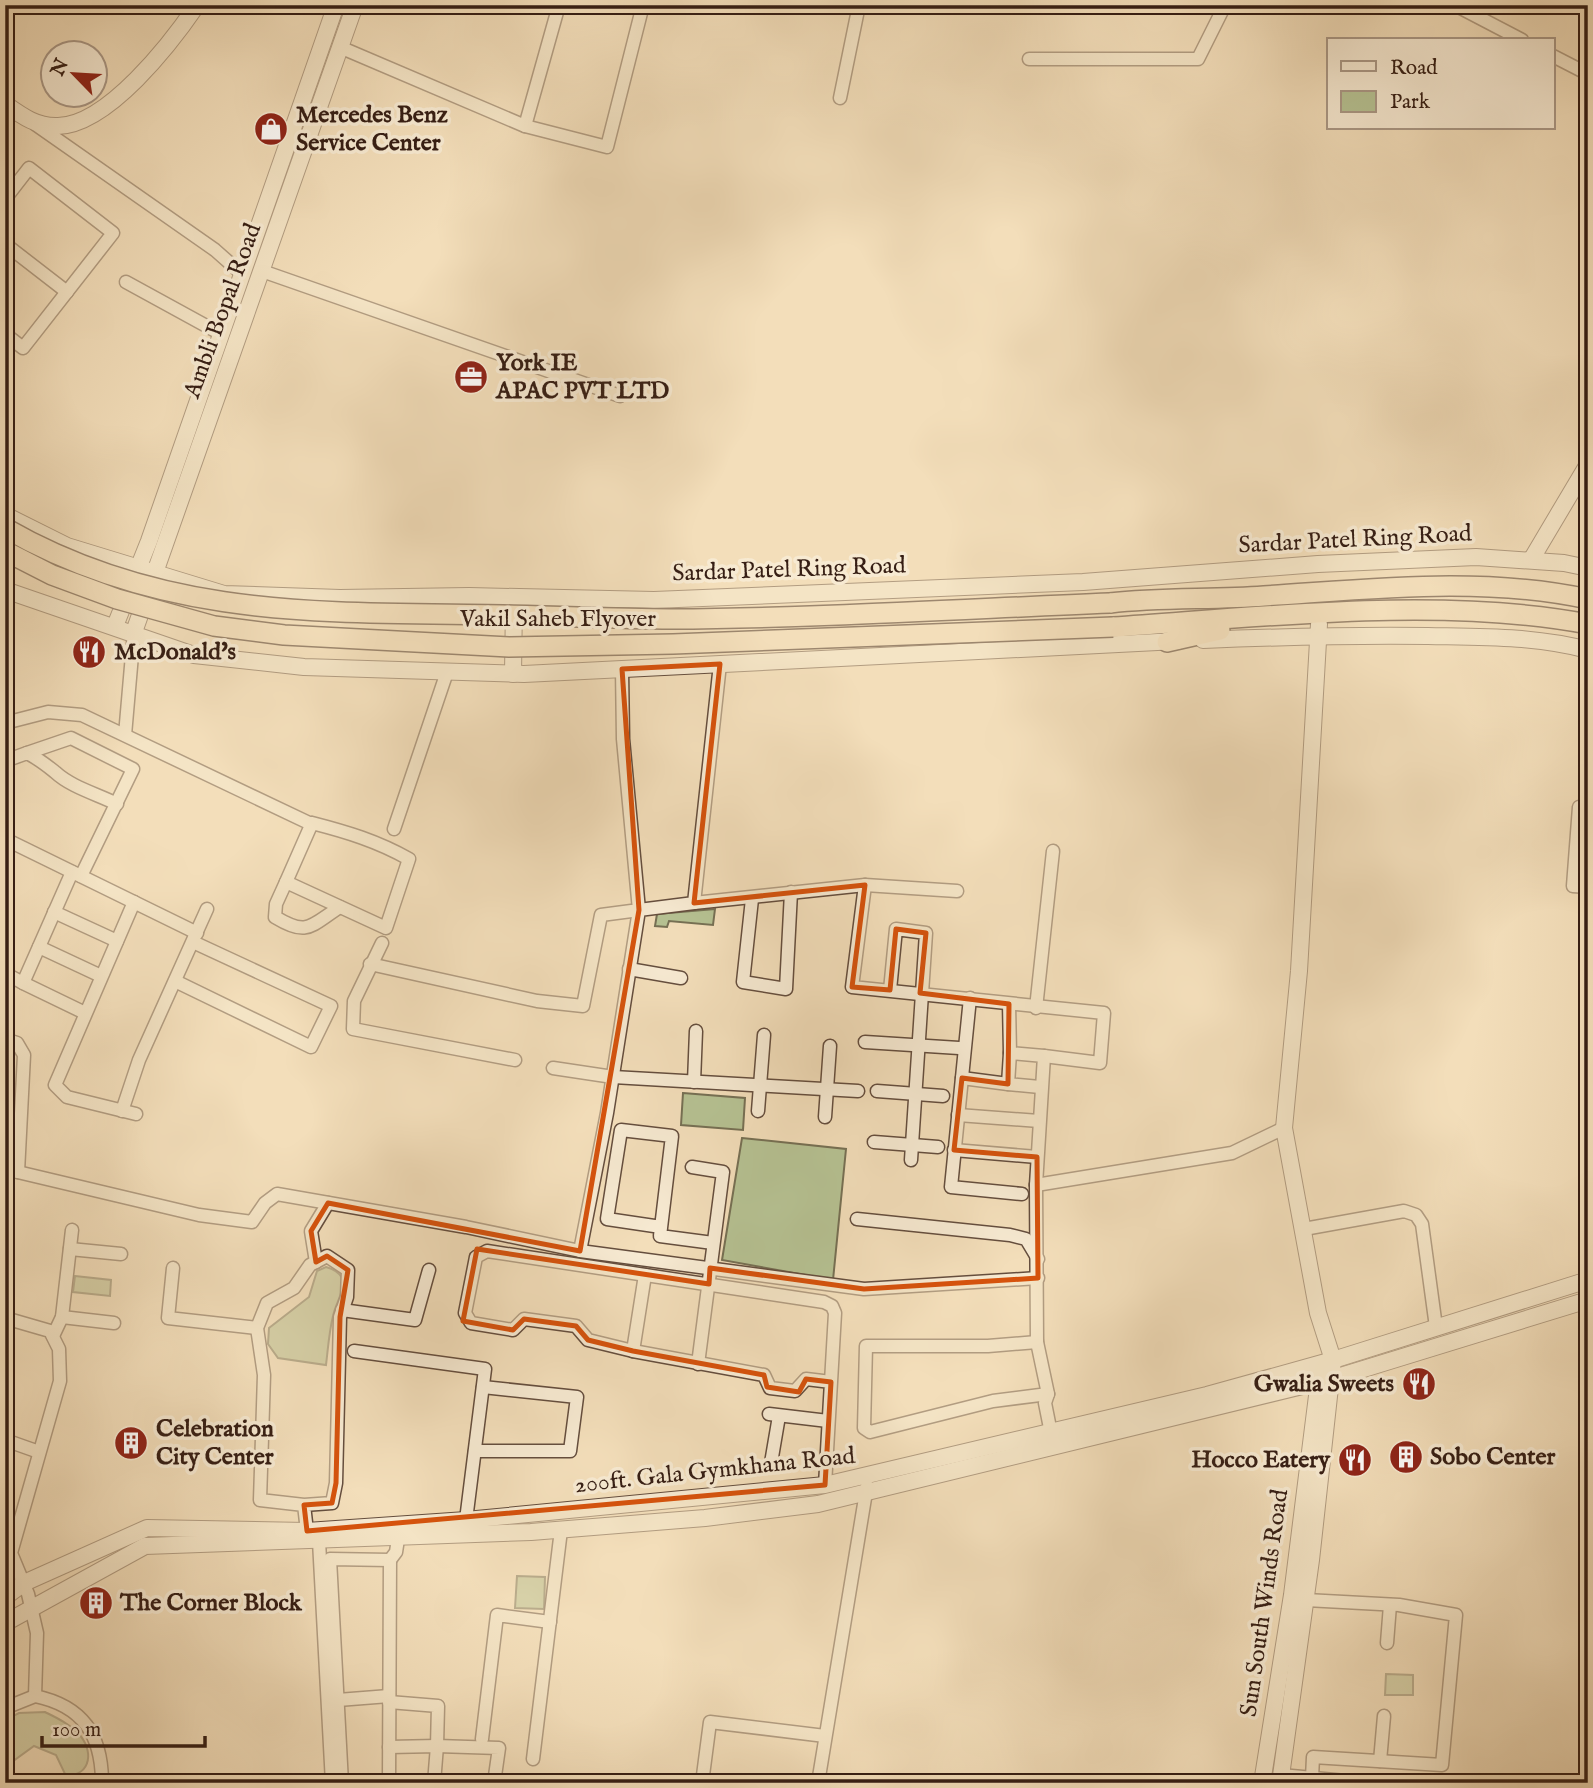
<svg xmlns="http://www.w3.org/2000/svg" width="1593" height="1788" font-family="'IM FELL English',serif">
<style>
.green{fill:#b6c293;stroke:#767054;stroke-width:2}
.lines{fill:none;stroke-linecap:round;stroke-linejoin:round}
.minor-casing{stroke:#654e3e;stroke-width:15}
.tertiary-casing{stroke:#654e3e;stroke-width:18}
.trunk-casing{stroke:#361e14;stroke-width:22}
.minor{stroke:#f7ead2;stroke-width:12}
.tertiary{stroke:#f7ead2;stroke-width:16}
.trunk{stroke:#f3deba;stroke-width:19}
.trunk-bridge-casing{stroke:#361e14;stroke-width:22;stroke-linecap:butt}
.trunk-bridge{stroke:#f3deba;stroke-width:19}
.marked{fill:none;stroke:#d6530d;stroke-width:5;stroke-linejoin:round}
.labels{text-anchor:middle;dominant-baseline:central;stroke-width:7;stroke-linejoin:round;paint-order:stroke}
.poi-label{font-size:24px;font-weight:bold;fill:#361e14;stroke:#f7ead2;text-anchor:start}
.street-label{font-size:24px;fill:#361e14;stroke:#f7ead2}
</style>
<rect width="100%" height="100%" fill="#f3deba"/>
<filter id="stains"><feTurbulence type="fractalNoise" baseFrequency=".00286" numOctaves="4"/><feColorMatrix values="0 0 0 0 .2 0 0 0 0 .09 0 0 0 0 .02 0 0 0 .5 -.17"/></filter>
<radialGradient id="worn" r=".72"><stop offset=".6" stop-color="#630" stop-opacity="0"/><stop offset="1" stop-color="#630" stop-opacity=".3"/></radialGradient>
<!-- green -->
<g class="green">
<polygon points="715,909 713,925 669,921 667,927 655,926 657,914"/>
<polygon points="683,1093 745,1098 743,1130 681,1125"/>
<polygon points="742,1138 846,1149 833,1280 722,1260"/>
<path d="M326,1267C357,1276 337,1297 333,1316C329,1332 328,1349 326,1365L278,1358L268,1344L269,1328L309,1297L317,1271Z"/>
<polygon points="75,1276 111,1280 110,1296 73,1292"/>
<polygon points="517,1576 545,1577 544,1609 515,1608"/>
<polygon points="1386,1674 1413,1675 1413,1695 1385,1695"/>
<path d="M45,1712C57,1718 68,1723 78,1733C94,1750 92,1775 66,1776L56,1755L34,1746L5,1767V1720L19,1713Z"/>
</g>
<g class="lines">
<!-- minor casing -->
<g class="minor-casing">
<g id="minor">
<polyline points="611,5 643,5"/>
<polyline points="1455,5 1522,40"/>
<polyline points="342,48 525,126 607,147 643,5"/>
<polyline points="1553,56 1588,74"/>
<polyline points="1029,59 1198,59 1225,5"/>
<polyline points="840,98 859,5"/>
<polyline points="35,124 215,250 242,274"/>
<polyline points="525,126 559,5"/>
<polyline points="5,199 29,168 113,233 23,348 5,334"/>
<polyline points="5,244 67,292"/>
<polyline points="262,271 620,396"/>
<polyline points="126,282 221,334"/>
<path d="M5,723L48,712L82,715L309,823H312C347,832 377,841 409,859L386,928L286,882L312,823"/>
<polyline points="125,735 134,632"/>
<polyline points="27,753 71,738 133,769 81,876"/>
<path d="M5,761L27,753C39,759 45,764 55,772C71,787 97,794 117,804"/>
<polyline points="1588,808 1579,807 1573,886 1588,887"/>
<polyline points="394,829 447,672"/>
<polyline points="5,839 197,933"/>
<path d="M286,882L276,904L275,917C308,937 310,926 340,907"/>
<polyline points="865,885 852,987 1104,1013 1100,1063 1044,1056"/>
<polyline points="752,899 743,982 786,989 791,892"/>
<polyline points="134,902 55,1085 67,1097 136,1114"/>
<polyline points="694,903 865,885 957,891"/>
<polyline points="54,912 117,941"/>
<polyline points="382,943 354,1001 353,1029 515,1060"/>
<polyline points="39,947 101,976"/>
<polyline points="370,964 537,1001 583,1006 601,915 639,910 623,739 622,669"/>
<polyline points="629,969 681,978"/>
<polyline points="175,981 311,1047 331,1006 193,942"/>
<polyline points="23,983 85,1013"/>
<polyline points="5,988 10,976 23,983 72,872"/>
<polyline points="890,990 896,929 926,933 911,1160"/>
<polyline points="970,998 951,1187 1022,1194"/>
<polyline points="1009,1004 1010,1053 1044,1056 1036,1185 1037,1342 1048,1394 1045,1403 1051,1433"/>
<polyline points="1036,1008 1053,851"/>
<polyline points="5,1039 17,1043 24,1055 18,1172"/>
<polyline points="865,1042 959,1048"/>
<polyline points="1010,1053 1008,1084 1040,1087"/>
<polyline points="553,1068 613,1077 858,1091"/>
<polyline points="962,1078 1008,1084"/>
<polyline points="694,1082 696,1031"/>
<polyline points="877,1091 943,1096"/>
<polyline points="122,1111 139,1060 207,909"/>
<polyline points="758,1111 764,1035"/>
<polyline points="958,1115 1039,1121"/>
<polyline points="825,1117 830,1046"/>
<polyline points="874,1142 938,1147"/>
<polyline points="954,1150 1037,1157"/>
<polyline points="692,1167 723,1172 698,1364"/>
<polyline points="5,1169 199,1215 252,1222 265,1203 277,1194 466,1227 580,1251 864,1289 1038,1278"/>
<polyline points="1036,1185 1232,1153 1284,1128"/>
<polyline points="857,1219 1010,1235 1026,1239 1038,1259"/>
<polyline points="661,1227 607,1219 621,1130 672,1136 660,1236 713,1243"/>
<polyline points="1304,1229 1404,1211 1416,1215 1422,1224 1436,1327"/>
<polyline points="70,1249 121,1254"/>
<polyline points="580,1251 607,1113 639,910 694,903 720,664"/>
<polyline points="316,1262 311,1231 328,1203"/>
<polyline points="173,1268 168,1318 257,1328"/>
<polyline points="342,1310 415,1320 429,1270"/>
<polyline points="62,1317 114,1323"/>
<path d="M5,1318L50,1331L59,1349L60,1381L11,1553L28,1594L37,1633L35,1696C83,1706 102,1735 102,1783"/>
<polyline points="53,1336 62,1317 72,1230"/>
<polyline points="1037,1342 988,1346 866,1346 864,1428 870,1432 993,1401 1048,1394"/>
<polyline points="354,1351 485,1369 466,1520"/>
<polyline points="633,1351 645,1275"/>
<polyline points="769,1414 828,1421"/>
<polyline points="5,1440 39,1452"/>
<polyline points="475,1451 570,1451 577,1397 483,1387"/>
<polyline points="771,1463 779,1416"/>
<polyline points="825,1485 835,1313 832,1306 824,1302 487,1251 476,1257 465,1313 471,1323 513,1330 524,1319 576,1326 588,1340 633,1351 764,1375 770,1388 795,1391 806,1379 831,1382"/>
<polyline points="304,1505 332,1503 336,1483 340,1317 347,1297 348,1270 327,1256 310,1265 294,1288 267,1303 257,1328 264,1375 260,1500 304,1505 307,1531"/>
<polyline points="319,1541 332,1783"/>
<polyline points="1306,1600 1399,1605 1456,1615 1442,1765 1313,1757 1312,1778"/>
<polyline points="1387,1643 1390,1605"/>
<polyline points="338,1700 389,1696"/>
<polyline points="389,1702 438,1706 437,1746 499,1748 494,1783"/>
<polyline points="5,1708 35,1696"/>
<polyline points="482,1739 497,1615 550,1622"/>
<polyline points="389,1747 437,1746 434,1783"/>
<polyline points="533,1759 561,1530"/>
<polyline points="1380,1761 1384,1716"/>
<polyline points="1281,1775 1367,1783"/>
<polyline points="342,1783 330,1559 390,1560 396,1552 398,1539"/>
<polyline points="389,1783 390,1560"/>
<polyline points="702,1783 710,1722 825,1736"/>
<polyline points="818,1783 867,1486"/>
</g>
</g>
<!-- tertiary casing -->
<g class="tertiary-casing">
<g id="tertiary">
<path d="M5,104C22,116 37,127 58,126C108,125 171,43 197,5"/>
<polyline points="5,515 67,546 224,594 340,598 469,596 654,600 1083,582 1318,564 1476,557 1564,563 1588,568"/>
<polyline points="1531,560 1588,464"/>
<polyline points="5,590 194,655 304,667 524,674 1177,641"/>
<polyline points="115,626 149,541 336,5"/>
<polyline points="134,632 355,5"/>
<path d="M1203,640C1278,637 1353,635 1428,636C1482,637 1535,636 1588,650"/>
<polyline points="513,674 514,603"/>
<polyline points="5,1597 24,1583 147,1528 307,1531 466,1520 825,1485 1207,1395 1333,1360 1588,1280"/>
<polyline points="5,1623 145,1546 531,1532 705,1518 818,1504 1331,1379 1588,1300"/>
<polyline points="1262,1783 1292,1595 1320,1372"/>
<polyline points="1280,1783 1311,1560 1333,1360 1318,1313 1284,1128 1299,971 1319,624"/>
</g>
</g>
<!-- trunk casing -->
<g class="trunk-casing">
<g id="trunk">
<path d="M1110,603C1161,597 1213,600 1264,596C1372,589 1481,576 1588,599"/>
<path d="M1113,627C1262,617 1441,596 1588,624"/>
<polyline points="1167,642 1220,630"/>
</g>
</g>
<!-- minor -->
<use href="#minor" class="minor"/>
<!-- tertiary -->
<use href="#tertiary" class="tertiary"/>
<!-- trunk -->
<use href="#trunk" class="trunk"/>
<!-- trunk-bridge casing -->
<g class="trunk-bridge-casing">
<g id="trunk-bridge">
<path d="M5,528C165,620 326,612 503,615C559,616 615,619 671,619C817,618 964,609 1110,603"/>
<polyline points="5,551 52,575 117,599 214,626 284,635 509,647 673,644 1113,627"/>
</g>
</g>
<!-- trunk-bridge -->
<use href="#trunk-bridge" class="trunk-bridge"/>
</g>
<!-- marked area -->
<path d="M0 0H1593V1788H0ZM720,664L694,903L865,885L852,987L890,990L896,929L926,933L920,993L1009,1004L1008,1084L962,1078L954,1150L1037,1157L1038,1278L864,1289L710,1268L709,1284L477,1249L463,1321L513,1330L524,1319L576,1326L588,1340L633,1351L764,1375L767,1387L799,1392L806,1379L831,1382L825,1485L307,1531L304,1505L332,1503L336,1483L340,1317L348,1270L327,1256L316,1262L311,1231L328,1203L580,1251L639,910L622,669Z" fill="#f3deba" fill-opacity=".55" fill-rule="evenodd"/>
<path class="marked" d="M720,664L694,903L865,885L852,987L890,990L896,929L926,933L920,993L1009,1004L1008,1084L962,1078L954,1150L1037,1157L1038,1278L864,1289L710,1268L709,1284L477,1249L463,1321L513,1330L524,1319L576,1326L588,1340L633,1351L764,1375L767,1387L799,1392L806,1379L831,1382L825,1485L307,1531L304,1505L332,1503L336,1483L340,1317L348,1270L327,1256L316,1262L311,1231L328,1203L580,1251L639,910L622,669Z"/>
<!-- icons -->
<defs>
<g id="shop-disc" transform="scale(1.75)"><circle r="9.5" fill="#8f2418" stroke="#f7ead2"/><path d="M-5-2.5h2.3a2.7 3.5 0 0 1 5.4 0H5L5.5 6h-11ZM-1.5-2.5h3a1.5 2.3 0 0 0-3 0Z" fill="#fff"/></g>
<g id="office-disc" transform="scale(1.75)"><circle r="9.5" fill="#8f2418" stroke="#f7ead2"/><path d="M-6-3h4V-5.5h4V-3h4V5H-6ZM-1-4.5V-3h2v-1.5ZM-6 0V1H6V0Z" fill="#fff"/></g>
<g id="restaurant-disc" transform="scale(1.75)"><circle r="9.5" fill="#8f2418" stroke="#f7ead2"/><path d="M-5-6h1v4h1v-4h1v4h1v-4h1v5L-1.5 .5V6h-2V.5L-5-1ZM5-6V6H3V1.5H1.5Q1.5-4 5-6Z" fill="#fff"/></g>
<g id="building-disc" transform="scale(1.75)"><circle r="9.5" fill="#8f2418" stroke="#f7ead2"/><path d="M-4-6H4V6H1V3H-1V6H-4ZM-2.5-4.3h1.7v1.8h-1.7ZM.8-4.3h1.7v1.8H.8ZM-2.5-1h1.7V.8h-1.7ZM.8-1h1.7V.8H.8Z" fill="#fff"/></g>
</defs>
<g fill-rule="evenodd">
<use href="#shop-disc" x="271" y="129"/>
<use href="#office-disc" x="471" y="377"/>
<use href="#restaurant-disc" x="89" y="652"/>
<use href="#restaurant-disc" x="1419" y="1384"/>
<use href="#building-disc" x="131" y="1443"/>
<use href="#building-disc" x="1406" y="1457"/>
<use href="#restaurant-disc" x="1355" y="1460"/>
<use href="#building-disc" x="96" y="1603"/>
</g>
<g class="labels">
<!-- poi labels -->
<g class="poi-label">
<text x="296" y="115">Mercedes Benz<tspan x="296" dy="28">Service Center</tspan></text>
<text x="496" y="363">York IE<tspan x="496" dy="28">APAC PVT LTD</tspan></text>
<text x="114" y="652">McDonald's</text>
<text x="1394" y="1384" text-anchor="end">Gwalia Sweets</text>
<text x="156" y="1429">Celebration<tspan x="156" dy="28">City Center</tspan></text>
<text x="1430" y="1457">Sobo Center</text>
<text x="1330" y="1460" text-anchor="end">Hocco Eatery</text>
<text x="120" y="1603">The Corner Block</text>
</g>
<!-- street labels -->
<g class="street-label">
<text transform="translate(223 311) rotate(-70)">Ambli Bopal Road</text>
<text transform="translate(1355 540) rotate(-3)">Sardar Patel Ring Road</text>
<text transform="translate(789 570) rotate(-2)">Sardar Patel Ring Road</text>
<text x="558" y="619">Vakil Saheb Flyover</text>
<text transform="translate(715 1471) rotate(-6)">200ft. Gala Gymkhana Road</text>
<text transform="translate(1265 1603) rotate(-82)">Sun South Winds Road</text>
</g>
</g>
<!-- margin -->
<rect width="1593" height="1788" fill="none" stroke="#f3deba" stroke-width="28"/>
<rect x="7" y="7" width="1579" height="1774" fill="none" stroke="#361e14" stroke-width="3.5"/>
<rect x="14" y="14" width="1565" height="1760" fill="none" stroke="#361e14" stroke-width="2"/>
<!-- legend -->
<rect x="1327" y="38" width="228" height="91" fill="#f7ead2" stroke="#aa9886" stroke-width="2"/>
<rect x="1341" y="61" width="35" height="10" fill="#f7ead2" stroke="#aa9886" stroke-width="2"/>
<text x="1390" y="74" font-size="21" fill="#361e14">Road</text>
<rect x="1341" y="91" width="35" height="21" fill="#b6c293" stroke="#aa9886" stroke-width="2"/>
<text x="1390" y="108" font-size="21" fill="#361e14">Park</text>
<!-- north arrow -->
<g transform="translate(74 74) rotate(295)"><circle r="33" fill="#f7ead2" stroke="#aa9886" stroke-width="2"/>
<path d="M0-5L12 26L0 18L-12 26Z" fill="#8f2418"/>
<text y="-10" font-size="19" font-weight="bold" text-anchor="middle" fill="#361e14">N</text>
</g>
<!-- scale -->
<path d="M42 1736v10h163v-10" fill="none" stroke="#361e14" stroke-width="3.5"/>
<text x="52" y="1736" font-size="21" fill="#361e14" stroke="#f7ead2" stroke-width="5" paint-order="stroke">100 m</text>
<rect width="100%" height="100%" filter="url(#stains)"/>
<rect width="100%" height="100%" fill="url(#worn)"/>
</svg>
